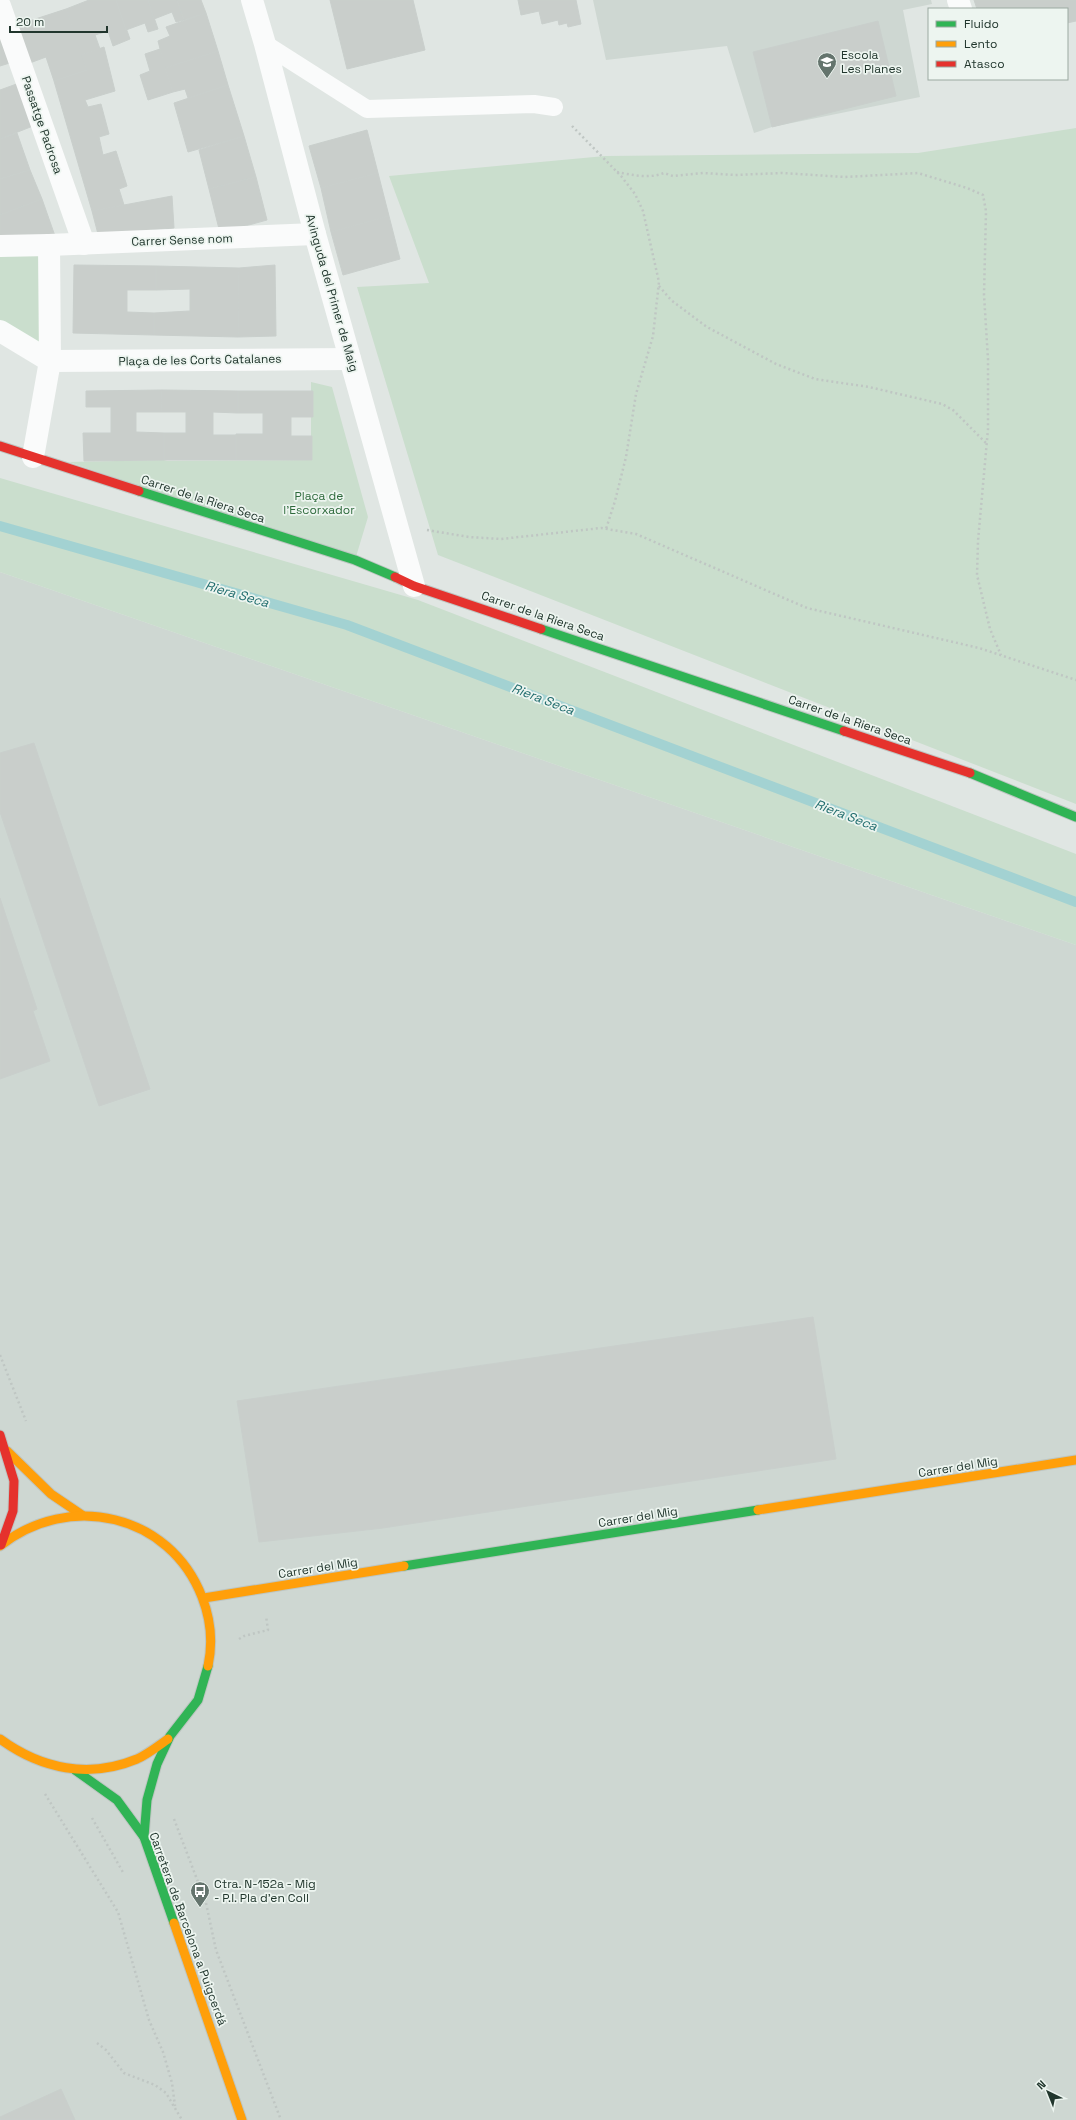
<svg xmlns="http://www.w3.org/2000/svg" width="1076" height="2120" font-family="'Space Grotesk',sans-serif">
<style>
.built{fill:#ced7d2}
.green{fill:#cadecd}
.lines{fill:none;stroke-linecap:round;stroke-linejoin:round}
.stream{stroke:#a3d2d2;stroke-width:10}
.building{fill:#c9cecb;stroke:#c9cfcc}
.fast-casing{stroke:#bdc5c1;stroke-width:11}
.slow-casing{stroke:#bdc5c1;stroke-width:11}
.jam-casing{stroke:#bdc5c1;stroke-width:11}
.path{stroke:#bfc6c3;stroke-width:2.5;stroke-dasharray:2 3;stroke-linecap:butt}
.lane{stroke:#fafbfb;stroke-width:18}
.street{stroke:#fafbfb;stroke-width:22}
.fast{stroke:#30b455;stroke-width:9}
.slow{stroke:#ff9f0a;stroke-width:9}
.jam{stroke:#e5322d;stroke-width:9}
.labels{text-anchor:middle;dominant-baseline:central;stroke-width:3.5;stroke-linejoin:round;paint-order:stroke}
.poi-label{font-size:12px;fill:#21362d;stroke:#edf5f0;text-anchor:start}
.street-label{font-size:12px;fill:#21362d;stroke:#edf5f0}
.park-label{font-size:12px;fill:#2e6a3c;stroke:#edf5f0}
.water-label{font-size:13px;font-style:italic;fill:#206c6d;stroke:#edf5f0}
</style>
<rect width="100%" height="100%" fill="#e0e6e3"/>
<!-- built -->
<g class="built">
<polygon points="593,0 931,0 932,4 903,10 920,97 772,127 754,133 727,46 606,60"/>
<polygon points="0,572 1076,945 1076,2120 0,2120"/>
</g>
<!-- green -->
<g class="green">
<polygon points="1076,128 1076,804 438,555 357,287 429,283 389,176 605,156 918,153"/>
<polygon points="49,245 50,361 0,331 0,246"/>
<polygon points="311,382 332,387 368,517 355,560 69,462 164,460 167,461 311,460"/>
<polygon points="0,478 418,600 1076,854 1076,945 0,572"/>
</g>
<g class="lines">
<!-- stream -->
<polyline class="stream" points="0,526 347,625 1076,902"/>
</g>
<!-- building -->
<g class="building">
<polygon points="89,0 116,0 130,39 113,46 108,31 95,35 100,49 81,55 66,9"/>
<polygon points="116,0 148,0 158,29 148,32 145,23 126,30"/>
<polygon points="148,0 177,0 184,20 176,22 172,12 154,19"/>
<polygon points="177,0 201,0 206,13 184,20"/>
<polygon points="330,0 413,0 425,50 347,69"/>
<polygon points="518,0 576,0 581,24 568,27 567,23 559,25 558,20 542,24 539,11 521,15"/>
<polygon points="974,0 1076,0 1076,21 1067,23 1067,9 977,9"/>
<polygon points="66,9 87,70 54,81 46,57 27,64 14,26"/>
<polygon points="206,13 218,51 165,68 158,41 170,36 166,27"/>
<polygon points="878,21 896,96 772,127 753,52"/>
<polygon points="0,27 13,62 0,66"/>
<polygon points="104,47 115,91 85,100 88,107 101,104 109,134 99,137 103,155 116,151 127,186 119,189 124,205 92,211 54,81 87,70 81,55"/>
<polygon points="160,49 173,92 148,100 140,75 150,71 145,54"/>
<polygon points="218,51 228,85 188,98 185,89 173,92 165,68"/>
<polygon points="22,82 38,124 0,139 0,90"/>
<polygon points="228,85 244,136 188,152 174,103"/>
<polygon points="367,130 378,173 321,188 309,146"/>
<polygon points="17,133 30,170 0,179 0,139"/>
<polygon points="244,136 256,177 209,189 199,150"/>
<polygon points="30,170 42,199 0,215 0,179"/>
<polygon points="378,173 389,216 331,232 321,188"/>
<polygon points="256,177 267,220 220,233 209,189"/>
<polygon points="172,196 174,228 98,234 92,211"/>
<polygon points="42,199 55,236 0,244 0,215"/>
<polygon points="389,216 400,259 343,275 331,232"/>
<polygon points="74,265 156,266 156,290 127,290 127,312 154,313 154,335 73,333"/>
<polygon points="275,265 276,336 238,337 239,268"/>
<polygon points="156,266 239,268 238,337 154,335 154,313 190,311 190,289 156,290"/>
<polygon points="162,390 238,391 238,413 213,412 213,435 236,435 236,460 164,460 164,433 186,433 186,412 161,412"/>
<polygon points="162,390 161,412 136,412 136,432 164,433 164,460 84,461 83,433 111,433 111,407 86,407 86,391"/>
<polygon points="238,391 313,391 313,417 291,417 291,436 312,436 312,460 236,460 236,434 263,434 263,413 238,413"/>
<polygon points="34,743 150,1089 99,1106 0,812 0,753"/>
<polygon points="0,898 37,1009 33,1011 50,1061 0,1079"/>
<polygon points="813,1317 836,1459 383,1528 259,1542 237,1401"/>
<polygon points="61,2089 75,2120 0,2120 0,2117"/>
</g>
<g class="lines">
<!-- fast casing -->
<g class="fast-casing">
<g id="fast">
<polyline points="139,491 355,560 395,577"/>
<polyline points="541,629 844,731"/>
<polyline points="970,773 1076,817"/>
<polyline points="404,1566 758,1510"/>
<polyline points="75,1770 117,1800 144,1837 174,1923"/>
<polyline points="144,1837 147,1800 157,1764 170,1736 198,1700 208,1666"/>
</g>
</g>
<!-- slow casing -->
<g class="slow-casing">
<g id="slow">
<polyline points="7,1451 51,1494 82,1515"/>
<polyline points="758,1510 1076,1460"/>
<path d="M0,1546C69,1491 170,1514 202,1597C211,1620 213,1643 208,1666"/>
<polyline points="204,1598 404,1566"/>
<path d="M0,1739C41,1769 89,1779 137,1759C148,1754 158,1746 168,1739"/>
<polyline points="174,1923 242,2120"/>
</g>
</g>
<!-- jam casing -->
<g class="jam-casing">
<g id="jam">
<polyline points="0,446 139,491"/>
<polyline points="395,577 414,586 541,629"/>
<polyline points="844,731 970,773"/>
<polyline points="0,1435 14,1481 13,1511 1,1545"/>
</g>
</g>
<!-- path -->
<g class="path">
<polyline points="572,126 621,176 635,194 643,211 659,282 653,336 636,394 626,457 615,501 606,529"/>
<path d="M617,172C632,175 649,179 664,173L673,176L703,173L735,175L782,173L845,177L918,173L967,188L983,195L986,211L984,295L988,359V429L978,541L977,575L990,629L1001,655"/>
<polyline points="659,286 671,300 707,327 776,364 815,379 869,387 942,404 953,410 986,443"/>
<polyline points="427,530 469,537 501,539 601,528 636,534 807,608 979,648 1076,680"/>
<polyline points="0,1355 26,1421"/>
<polyline points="239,1639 244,1636 268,1630 266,1616"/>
<polyline points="45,1794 118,1912 149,2020 163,2052 172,2083 175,2106"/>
<polyline points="92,1818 124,1874"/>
<polyline points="174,1819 206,1903 216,1950 281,2120"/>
<polyline points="97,2043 106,2050 124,2073 155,2085 166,2093 182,2120"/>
</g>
<!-- lane -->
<polyline class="lane" points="265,44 367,109 534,104 554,107"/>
<!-- street -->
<g class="street">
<polyline points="252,0 265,44 315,234 414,586"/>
<polyline points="958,0 961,9"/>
<polyline points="0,6 84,244"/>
<polyline points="49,245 315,234"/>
<polyline points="0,246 49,245 50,361 33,457"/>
<polyline points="0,331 50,361"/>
<polyline points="50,361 350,359"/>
</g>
<!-- fast -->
<use href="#fast" class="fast"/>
<!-- slow -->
<use href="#slow" class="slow"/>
<!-- jam -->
<use href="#jam" class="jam"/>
</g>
<!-- icons -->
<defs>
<g id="school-pin" transform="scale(1)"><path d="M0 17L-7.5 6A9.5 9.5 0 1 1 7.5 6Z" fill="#64746d" stroke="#edf5f0"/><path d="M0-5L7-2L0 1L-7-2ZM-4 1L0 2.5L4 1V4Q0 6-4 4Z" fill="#fff"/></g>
<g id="bus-pin" transform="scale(1)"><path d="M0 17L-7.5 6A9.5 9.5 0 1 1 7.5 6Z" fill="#64746d" stroke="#edf5f0"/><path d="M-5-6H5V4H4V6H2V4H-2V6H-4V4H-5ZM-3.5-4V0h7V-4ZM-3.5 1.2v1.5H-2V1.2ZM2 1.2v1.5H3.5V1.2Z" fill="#fff"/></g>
</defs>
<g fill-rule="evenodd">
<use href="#school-pin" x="827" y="62"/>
<use href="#bus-pin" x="200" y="1891"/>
</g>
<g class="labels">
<!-- poi labels -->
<g class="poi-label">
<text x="841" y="55">Escola<tspan x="841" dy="14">Les Planes</tspan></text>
<text x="214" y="1884">Ctra. N-152a - Mig<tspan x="214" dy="14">- P.I. Pla d'en Coll</tspan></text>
</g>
<!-- street labels -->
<g class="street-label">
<text transform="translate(42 125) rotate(71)">Passatge Padrosa</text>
<text transform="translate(182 240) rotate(-2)">Carrer Sense nom</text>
<text transform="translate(332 293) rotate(74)">Avinguda del Primer de Maig</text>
<text transform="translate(200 360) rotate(-1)">Plaça de les Corts Catalanes</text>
<text transform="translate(203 499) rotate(18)">Carrer de la Riera Seca</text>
<text transform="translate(543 616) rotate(19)">Carrer de la Riera Seca</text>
<text transform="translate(850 720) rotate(19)">Carrer de la Riera Seca</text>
<text transform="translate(958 1467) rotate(-9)">Carrer del Mig</text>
<text transform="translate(638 1517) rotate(-9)">Carrer del Mig</text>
<text transform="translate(318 1568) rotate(-9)">Carrer del Mig</text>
<text transform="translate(188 1929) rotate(70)">Carretera de Barcelona a Puigcerdá</text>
</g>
<!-- park labels -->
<g class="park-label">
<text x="319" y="496">Plaça de<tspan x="319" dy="14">l'Escorxador</tspan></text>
</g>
<!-- water labels -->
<g class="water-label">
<text transform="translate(237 594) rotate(16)">Riera Seca</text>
<text transform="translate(543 699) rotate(21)">Riera Seca</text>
<text transform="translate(846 815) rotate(21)">Riera Seca</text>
</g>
</g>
<!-- legend -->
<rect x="928" y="8" width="140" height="72" fill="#edf5f0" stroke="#9ba9a2"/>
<rect x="936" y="21" width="20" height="6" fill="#30b455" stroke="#9ba9a2"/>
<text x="964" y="28" font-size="12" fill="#21362d">Fluido</text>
<rect x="936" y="41" width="20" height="6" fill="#ff9f0a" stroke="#9ba9a2"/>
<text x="964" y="48" font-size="12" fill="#21362d">Lento</text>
<rect x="936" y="61" width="20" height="6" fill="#e5322d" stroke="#9ba9a2"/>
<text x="964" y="68" font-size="12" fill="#21362d">Atasco</text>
<!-- north arrow -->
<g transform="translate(1048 2092) rotate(317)" stroke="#edf5f0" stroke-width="3" paint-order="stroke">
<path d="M0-3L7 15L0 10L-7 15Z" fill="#21362d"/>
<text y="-6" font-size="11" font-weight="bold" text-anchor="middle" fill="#21362d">N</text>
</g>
<!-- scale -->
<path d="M10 26v6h97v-6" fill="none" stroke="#21362d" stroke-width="2"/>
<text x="16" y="26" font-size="12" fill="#21362d" stroke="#edf5f0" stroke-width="3" paint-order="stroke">20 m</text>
</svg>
